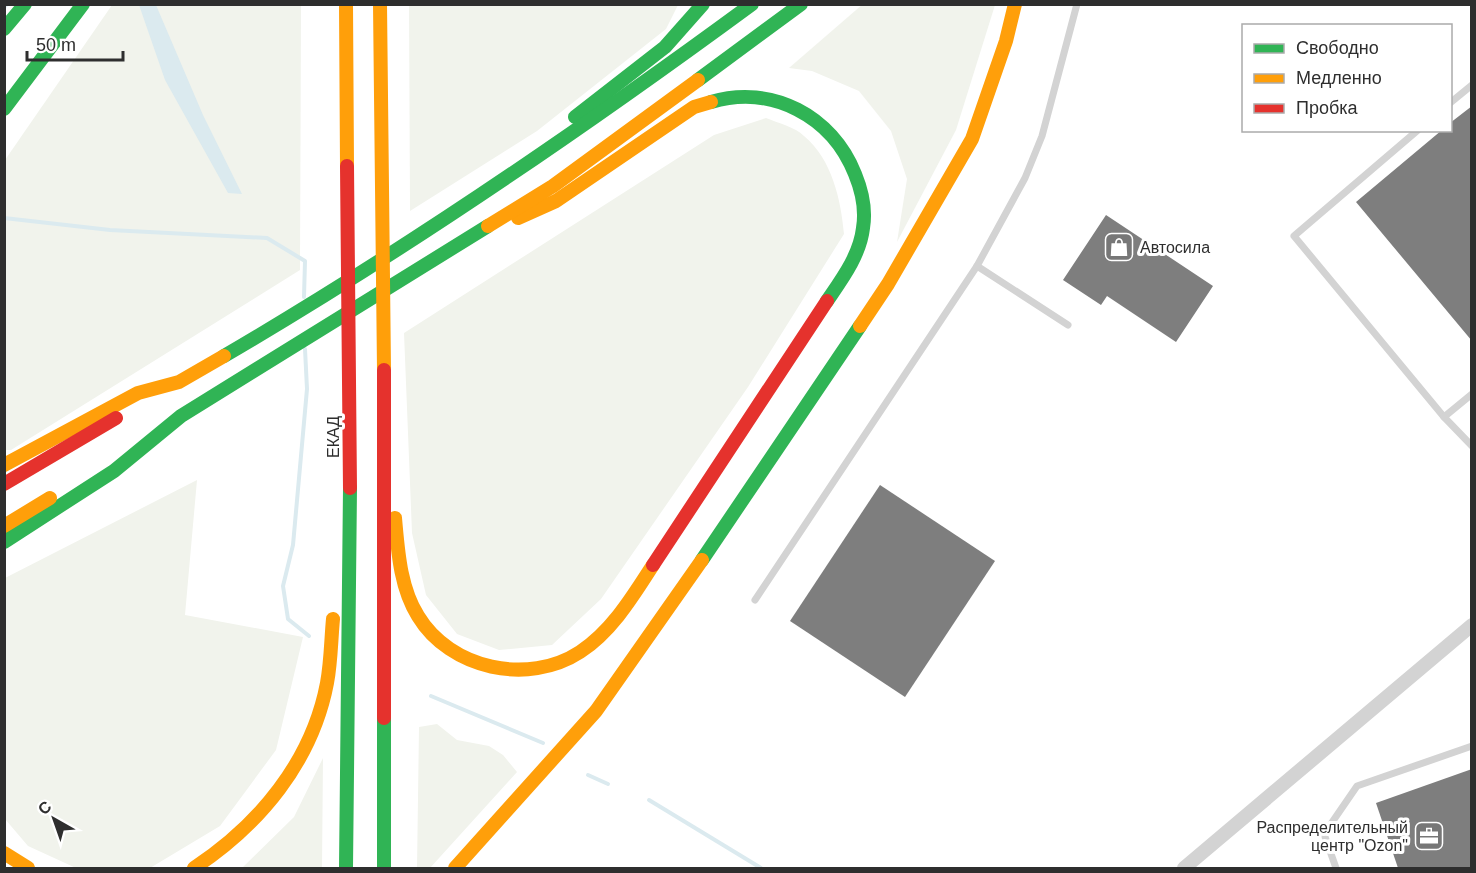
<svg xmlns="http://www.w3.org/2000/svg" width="1476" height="873" font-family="Arial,sans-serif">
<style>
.green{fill:#f1f3ec}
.water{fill:#dbeaef}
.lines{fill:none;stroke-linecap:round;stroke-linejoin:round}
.stream{stroke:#dbeaef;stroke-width:4}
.building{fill:#7e7e7e}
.lane{stroke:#d3d3d3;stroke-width:7}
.street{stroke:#d3d3d3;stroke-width:14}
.fast{stroke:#30b455;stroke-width:14}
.slow{stroke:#ff9f0a;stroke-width:14}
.jam{stroke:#e5322d;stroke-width:14}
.labels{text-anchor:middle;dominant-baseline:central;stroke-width:6;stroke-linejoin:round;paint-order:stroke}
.poi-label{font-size:16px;fill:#2e2e2e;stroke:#fff;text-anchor:start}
.street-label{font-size:16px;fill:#2e2e2e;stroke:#fff}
</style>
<rect width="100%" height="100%" fill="#fff"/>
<!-- green -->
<g class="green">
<polygon points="863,4 995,5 956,130 897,242 907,179 891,131 859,91 812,71 789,68"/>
<polygon points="112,5 301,5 300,270 11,450 5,450 5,160"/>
<polygon points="409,5 409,4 678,5 666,29 537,131 410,211"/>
<path d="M766,118C778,123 795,127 804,136C832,159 841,200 844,234L748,387L601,599L552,645L499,650L457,634L426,595L412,533L404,333L714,135Z"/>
<polygon points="197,480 185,615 303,637 276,750 220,826 150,868 76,868 28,846 5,819 5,578"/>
<polygon points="437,724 457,740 489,746 503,755 517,772 430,868 417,868 419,727"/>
<polygon points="323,758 322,868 242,868 294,817"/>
</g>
<!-- water -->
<polygon class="water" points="139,5 156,5 203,115 242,194 228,193 165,80"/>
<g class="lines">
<!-- stream -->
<g class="stream">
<polyline points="4,7 7,4"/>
<polyline points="4,218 110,230 267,238 305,261 304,297"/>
<polyline points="305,349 307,389 293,545 283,586 288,619 309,636"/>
<polyline points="431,696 543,743"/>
<polyline points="588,775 608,784"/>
<polyline points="649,800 761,868"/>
</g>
</g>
<!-- building -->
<g class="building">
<polygon points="1472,106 1472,341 1356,202 1442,130 1450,130 1450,123"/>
<polygon points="1106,215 1213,286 1176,342 1107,296 1101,305 1063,280"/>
<polygon points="880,485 995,561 905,697 790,621"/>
<polygon points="1472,769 1472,868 1398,868 1376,803"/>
</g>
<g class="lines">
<!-- lane -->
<g class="lane">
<polyline points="1450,103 1472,85"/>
<polyline points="1418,130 1294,236 1444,417 1472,446"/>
<polyline points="977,266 1068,325"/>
<polyline points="1444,417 1472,394"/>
<polyline points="755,600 977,266 1025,178 1042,136 1077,4"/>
<polyline points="1336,868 1324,834 1357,786 1472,746"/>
</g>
<!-- street -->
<polyline class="street" points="1184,868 1472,625"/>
<!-- fast -->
<g class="fast">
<polyline points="4,29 25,4"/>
<polyline points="698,80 801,4"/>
<path d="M711,102C772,84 832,116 855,174C862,191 866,210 863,228C860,255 842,279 827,301"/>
<polyline points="4,109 83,4"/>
<polyline points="575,117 665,47 703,4"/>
<path d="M224,356C407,249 582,129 752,4"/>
<polyline points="4,542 114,471 181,416 488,226"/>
<polyline points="702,560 860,326"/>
<polyline points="346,868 350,488"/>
<polyline points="384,868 384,718"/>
</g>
<!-- slow -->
<g class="slow">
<polyline points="346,4 347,166"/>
<polyline points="380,4 384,370"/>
<polyline points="518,218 556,201 694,107 711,102"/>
<polyline points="488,226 553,186 698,80"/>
<polyline points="860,326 888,284 972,139 1006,41 1015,4"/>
<polyline points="4,465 138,393 179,382 224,356"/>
<path d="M395,518C398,551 400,587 418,616C450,669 528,686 580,652C612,631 633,596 653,565"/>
<polyline points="4,526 50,498"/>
<polyline points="4,853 28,868"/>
<path d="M194,868C259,825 312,762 327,683C331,662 331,640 333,619"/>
<polyline points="455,868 596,711 702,560"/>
</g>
<!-- jam -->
<g class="jam">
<polyline points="347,166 350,488"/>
<polyline points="384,370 384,718"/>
<polyline points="4,484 116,418"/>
<polyline points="653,565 827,301"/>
</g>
</g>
<!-- icons -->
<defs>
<g id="shop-square" transform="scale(1.5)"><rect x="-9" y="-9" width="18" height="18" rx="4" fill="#777" stroke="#fff"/><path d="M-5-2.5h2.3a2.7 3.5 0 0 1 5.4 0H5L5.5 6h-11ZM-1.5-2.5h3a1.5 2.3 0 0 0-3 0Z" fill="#fff"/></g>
<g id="office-square" transform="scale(1.5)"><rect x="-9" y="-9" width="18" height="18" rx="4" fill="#777" stroke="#fff"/><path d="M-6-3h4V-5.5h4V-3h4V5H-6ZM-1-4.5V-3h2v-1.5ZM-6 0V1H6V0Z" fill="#fff"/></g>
</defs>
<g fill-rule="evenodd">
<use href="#shop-square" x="1119" y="247"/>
<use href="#office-square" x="1429" y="836"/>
</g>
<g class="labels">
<!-- poi labels -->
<g class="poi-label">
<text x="1140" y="247">Автосила</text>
<text x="1408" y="827" text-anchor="end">Распределительный<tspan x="1408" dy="18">центр "Ozon"</tspan></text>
</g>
<!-- street labels -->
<g class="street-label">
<text transform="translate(333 437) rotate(-90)">ЕКАД</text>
</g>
</g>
<!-- border -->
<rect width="1476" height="873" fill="none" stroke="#2e2e2e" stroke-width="12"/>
<!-- legend -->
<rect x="1242" y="24" width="210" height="108" fill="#ffffff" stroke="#ababab" stroke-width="1.5"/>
<rect x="1254" y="44" width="30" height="9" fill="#30b455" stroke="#ababab" stroke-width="1.5"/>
<text x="1296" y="54" font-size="18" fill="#2e2e2e">Свободно</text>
<rect x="1254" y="74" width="30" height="9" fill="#ff9f0a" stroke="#ababab" stroke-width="1.5"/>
<text x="1296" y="84" font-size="18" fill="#2e2e2e">Медленно</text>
<rect x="1254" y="104" width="30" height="9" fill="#e5322d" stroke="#ababab" stroke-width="1.5"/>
<text x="1296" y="114" font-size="18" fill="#2e2e2e">Пробка</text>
<!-- north arrow -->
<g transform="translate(54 819) rotate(320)" stroke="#ffffff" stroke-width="4.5" paint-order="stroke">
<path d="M0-4.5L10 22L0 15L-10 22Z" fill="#2e2e2e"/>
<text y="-9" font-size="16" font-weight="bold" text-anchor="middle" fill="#2e2e2e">С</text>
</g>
<!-- scale -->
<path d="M27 51v9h96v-9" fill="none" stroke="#2e2e2e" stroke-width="3"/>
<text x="36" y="51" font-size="18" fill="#2e2e2e" stroke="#ffffff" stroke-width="4.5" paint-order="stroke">50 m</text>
</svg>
